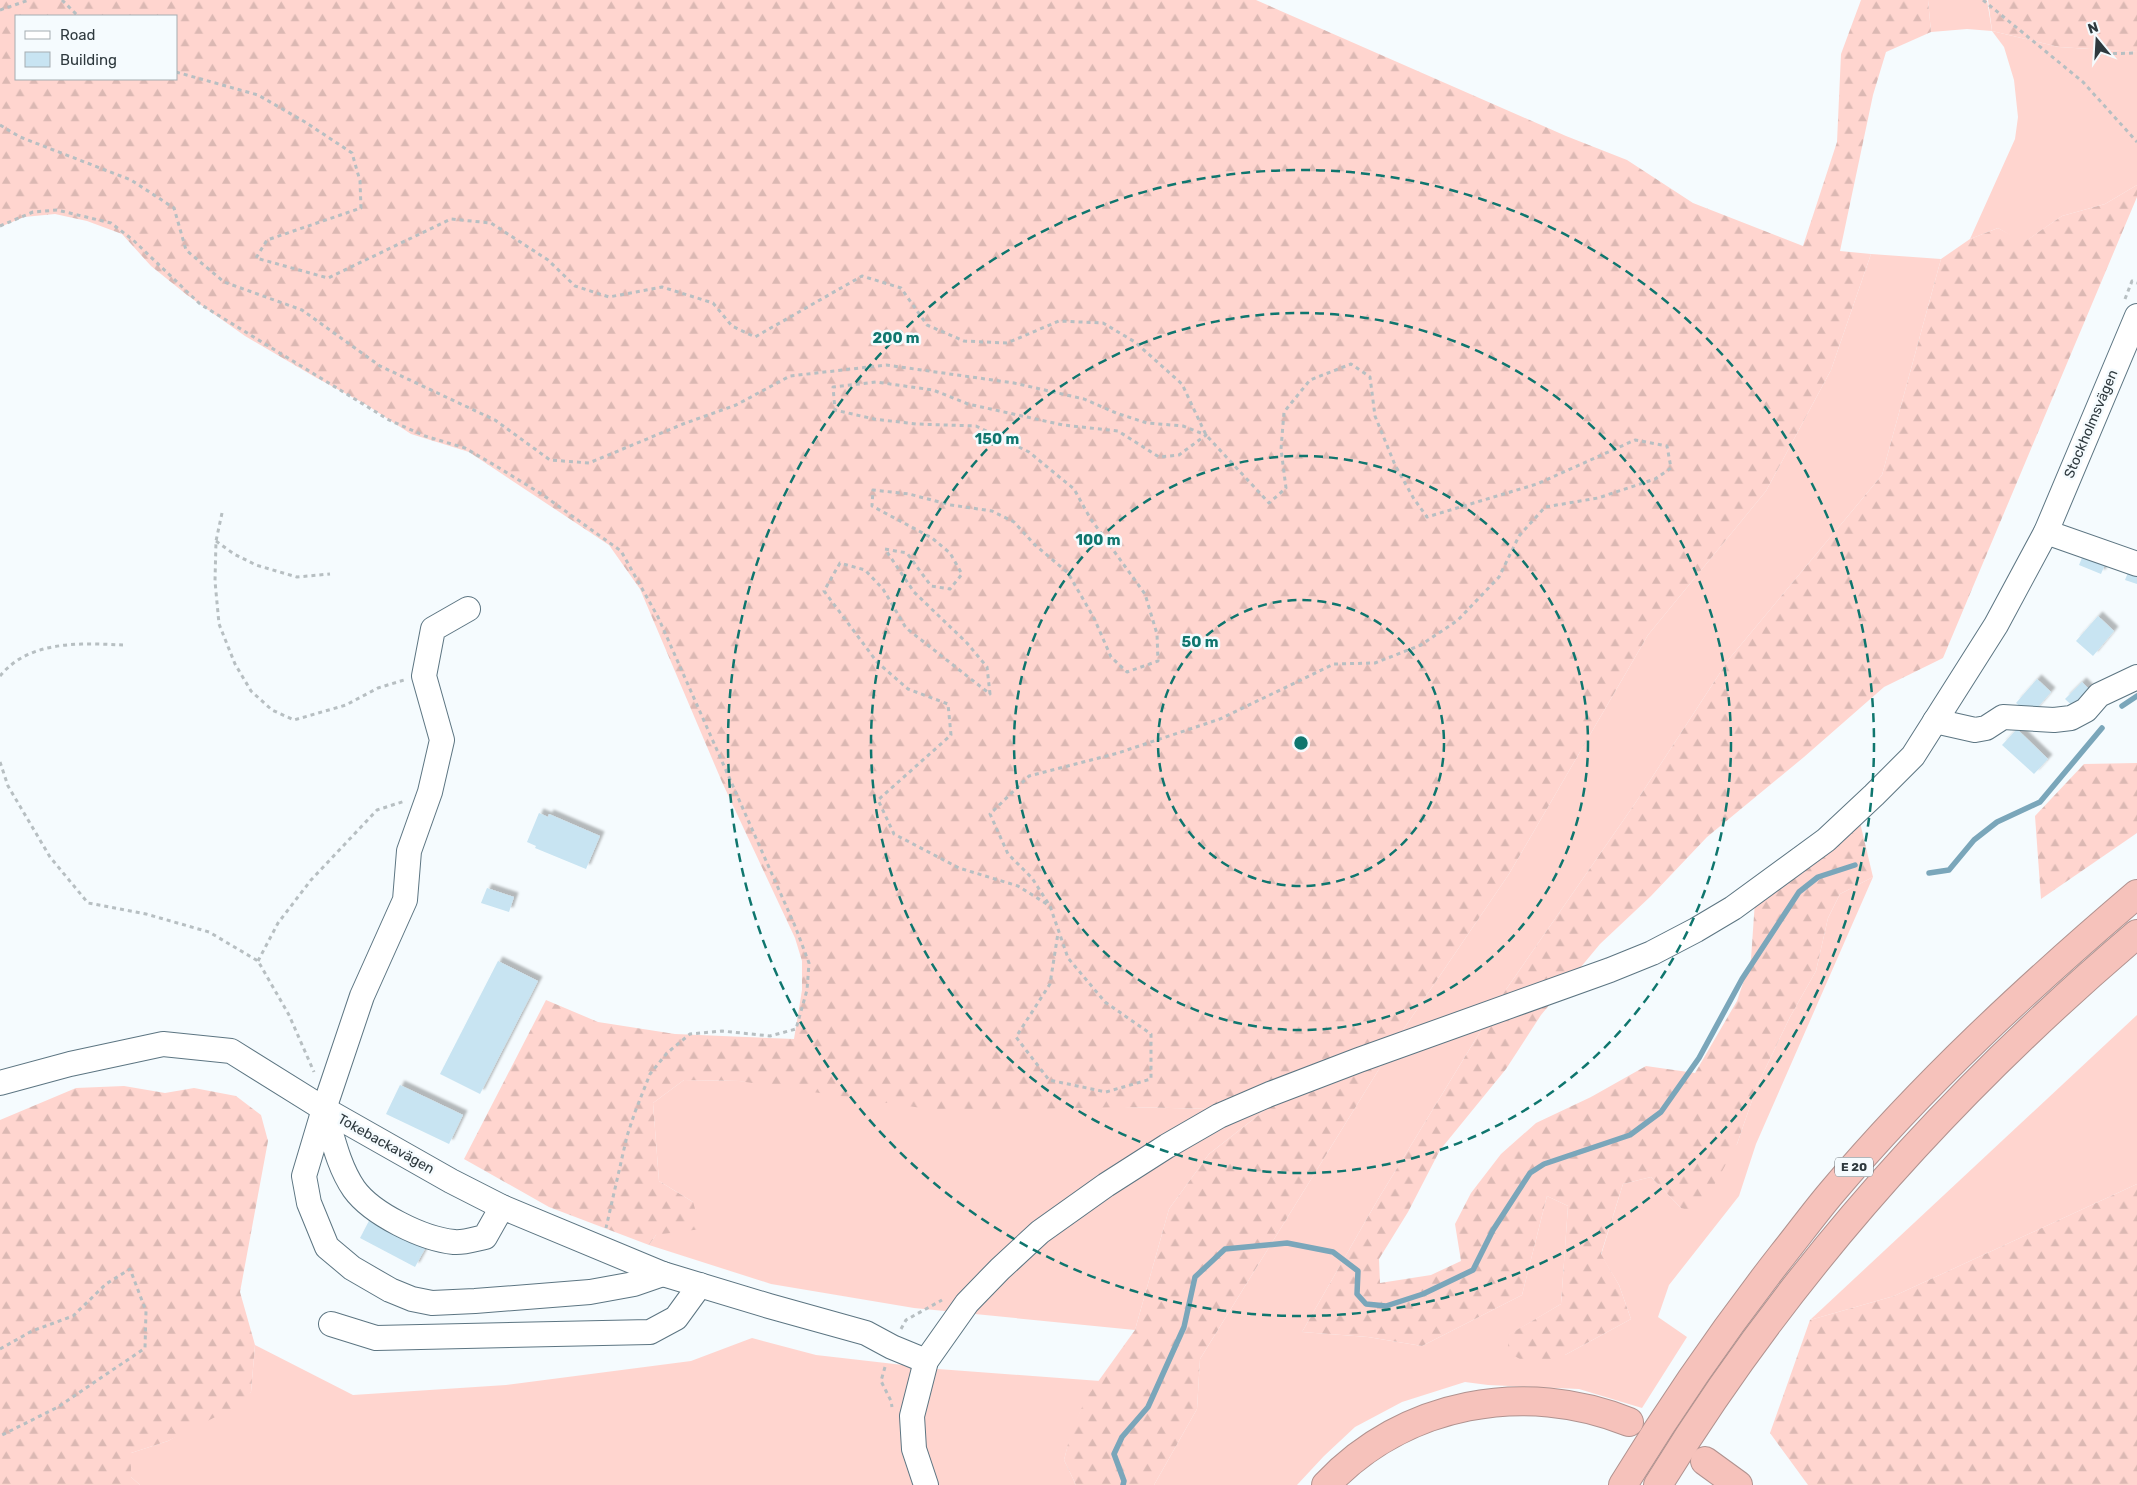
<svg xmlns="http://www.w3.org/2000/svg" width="2137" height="1485" font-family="Rubik,sans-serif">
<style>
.grass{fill:#ffd5cf}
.forest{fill:url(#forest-firs);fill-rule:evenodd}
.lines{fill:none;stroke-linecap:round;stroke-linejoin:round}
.stream{stroke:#7aa6ba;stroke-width:5.5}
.building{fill:#c8e4f2;filter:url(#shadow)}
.minor-casing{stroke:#5c7582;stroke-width:26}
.highway-casing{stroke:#b0928f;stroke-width:30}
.path{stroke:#b7bfc2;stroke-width:3;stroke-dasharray:4 4;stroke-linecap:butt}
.minor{stroke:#fff;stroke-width:24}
.highway{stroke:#f6c2bb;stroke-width:28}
.ring{fill:none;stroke:#0f766e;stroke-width:2.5;stroke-dasharray:9 6}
.labels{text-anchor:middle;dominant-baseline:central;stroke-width:5;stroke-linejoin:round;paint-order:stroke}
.shield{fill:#f5fbfe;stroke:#6a7378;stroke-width:1}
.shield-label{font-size:12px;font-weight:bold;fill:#2e393e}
.street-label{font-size:14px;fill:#2e393e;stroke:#f5fbfe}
.centre{fill:#0f766e;stroke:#f5fbfe;stroke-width:2.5}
.ring-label{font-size:15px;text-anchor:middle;font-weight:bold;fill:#0f766e;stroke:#f5fbfe;stroke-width:5;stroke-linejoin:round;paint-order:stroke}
</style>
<defs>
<pattern id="forest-firs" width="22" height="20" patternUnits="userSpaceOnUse" patternTransform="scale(1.25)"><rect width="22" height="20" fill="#ffd5cf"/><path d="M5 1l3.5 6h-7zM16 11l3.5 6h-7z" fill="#dbb8b3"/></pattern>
<filter id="shadow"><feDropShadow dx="4.5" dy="-4.5" stdDeviation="1" flood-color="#0004"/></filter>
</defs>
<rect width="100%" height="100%" fill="#f5fbfe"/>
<!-- grass -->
<g class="grass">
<polygon points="1928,0 1987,0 1992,31 2059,47 2137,52 2137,185 2105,204 2062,216 2023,243 1998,228 1970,239 2015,139 2018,117 2014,80 2004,47 1992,31 1967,29 1931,32"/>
<polygon points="1871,254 1941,259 1882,475 1729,659 1636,802 1505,991 1377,1201 1302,1332 1368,1337 1422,1346 1522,1295 1547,1196 1568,1206 1561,1304 1509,1335 1565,1355 1631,1319 1619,1285 1601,1255 1623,1184 1651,1177 1681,1208 1737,1144 1757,1086 1790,1017 1816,971 1828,918 1840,894 1873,877 1756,1144 1739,1196 1669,1285 1658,1317 1687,1337 1642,1408 1579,1389 1488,1385 1465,1382 1402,1402 1355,1427 1324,1456 1297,1485 1154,1485 1197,1409 1200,1359 1405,1027 1509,874 1648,635 1766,491 1831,370"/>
<polygon points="2137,1015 2137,1184 1894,1296 1810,1320"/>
<polygon points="684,1080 739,1081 1124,1107 1265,1110 1209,1154 1169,1209 1135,1330 914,1308 771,1284 649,1245 656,1235 693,1202 659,1181 653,1103"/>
<path d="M752,1338L816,1355L938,1369L1100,1381C1080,1405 1072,1430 1064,1460L1076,1485H140L131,1477V1453L168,1441L251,1392L255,1345L353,1395L506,1385L691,1361Z"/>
</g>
<!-- forest -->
<g class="forest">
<path d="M0,0H1256L1566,136L1627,160L1693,203L1803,246L1837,142L1841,54L1861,0H1928L1931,32L1886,52L1873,95L1840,251L1871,254L1831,370L1766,491L1648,635L1509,874L1405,1027L1200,1359L1197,1409L1154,1485H1076L1064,1460L1072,1428L1087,1397L1135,1330L1169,1209L1209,1154L1265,1110L1124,1107L942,1111L739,1081L684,1080L653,1103L659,1181L693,1202L701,1229L656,1235L649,1245L549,1207L464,1159L546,1000L598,1022L675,1034L794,1039L802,990V961L795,938L722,782L640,589L609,545L469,452L411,434L365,404L315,377L245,336L187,295L151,266L122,234L87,221L55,214L24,217L0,227ZM16,16H176V79H16Z"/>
<polygon points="1988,0 2137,0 2137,52 2059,47 1992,31"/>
<polygon points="2137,185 2137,197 1943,658 1884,687 1804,757 1707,837 1651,896 1600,944 1541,1015 1506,1069 1440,1150 1408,1212 1379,1259 1380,1283 1431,1275 1461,1261 1455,1224 1471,1193 1501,1154 1536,1123 1591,1097 1646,1066 1695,1073 1737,1001 1751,959 1755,901 1858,814 1873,877 1840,894 1828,918 1816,971 1790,1017 1757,1086 1737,1144 1699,1213 1681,1208 1651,1177 1623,1184 1601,1254 1619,1285 1631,1319 1565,1355 1554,1359 1528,1364 1508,1352 1508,1335 1561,1304 1568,1206 1547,1196 1522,1295 1422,1346 1368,1337 1302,1332 1377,1201 1505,991 1636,802 1729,659 1882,475 1941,259 1970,239 1998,228 2024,242 2062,216 2105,204"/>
<polygon points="2137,763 2137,833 2041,899 2035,816 2084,764"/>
<polygon points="124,1086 165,1093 194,1088 236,1096 261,1115 268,1141 240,1292 255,1345 251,1392 231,1409 168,1441 131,1453 131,1477 140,1485 0,1485 0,1120 76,1088"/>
<polygon points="2137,1184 2137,1485 1808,1485 1770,1433 1810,1320 1894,1296"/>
</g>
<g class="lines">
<!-- stream -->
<g class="stream">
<polyline points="2122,706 2137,696"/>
<polyline points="1929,873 1949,870 1974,840 1997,822 2040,802 2102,728"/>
<polyline points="1123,1485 1124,1481 1114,1454 1122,1437 1148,1407 1184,1327 1195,1277 1225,1249 1287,1243 1333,1252 1358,1271 1357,1294 1366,1304 1386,1306 1423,1294 1473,1270 1493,1230 1530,1173 1544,1164 1630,1135 1661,1112 1699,1058 1742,979 1799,892 1818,877 1855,865"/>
</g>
</g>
<!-- building -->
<g class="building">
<polygon points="2084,553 2106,562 2101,574 2079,565"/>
<polygon points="2129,570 2137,573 2137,584 2125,580"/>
<polygon points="2098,616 2114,631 2093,656 2076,641"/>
<polygon points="2037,679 2051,692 2031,715 2016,703"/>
<polygon points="2082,682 2095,695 2079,712 2065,699"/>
<polygon points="2017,729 2048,759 2034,774 2002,745"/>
<polygon points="539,813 548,817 549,814 600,836 586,869 535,848 536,846 527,842"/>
<polygon points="487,888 514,897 509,912 481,903"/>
<polygon points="498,961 538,981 480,1094 440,1074"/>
<polygon points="400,1085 463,1115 449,1144 386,1114"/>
<polygon points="371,1217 426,1247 415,1267 360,1238"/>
</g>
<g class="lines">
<!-- minor casing -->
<g class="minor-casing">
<g id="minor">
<polyline points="2046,532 2137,564"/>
<polyline points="468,609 433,629 424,676 442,740 430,792 409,851 405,900 362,996 324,1109 304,1176 309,1203 327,1247 352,1268 390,1290 412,1299 432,1303 475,1301 590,1292 634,1284 663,1274"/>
<polyline points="1935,721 1975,730 1986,728 2003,717 2054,720 2071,718 2086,710 2099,695 2137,677"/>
<polyline points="0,1083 70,1064 163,1044 231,1051 324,1109 451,1181 502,1207 663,1274 769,1306 866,1333 892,1347 926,1361"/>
<path d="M324,1109C332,1135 338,1166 354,1189C372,1214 423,1239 454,1242C464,1243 475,1239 485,1237L502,1207"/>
<polyline points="331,1324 376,1338 650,1332 676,1318 700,1285"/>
<polyline points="926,1485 914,1449 912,1416 926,1361 967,1303 1000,1269 1040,1232 1106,1185 1167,1146 1219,1116 1270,1094 1359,1060 1610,970 1652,953 1696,930 1733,908 1826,840 1874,795 1913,756 1996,625 2046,532 2137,316"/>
</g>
</g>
<!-- highway casing -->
<g class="highway-casing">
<g id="highway">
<polyline points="1705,1461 1738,1485"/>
<path d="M1326,1485C1404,1402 1525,1380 1629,1422"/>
<path d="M1623,1485C1672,1405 1725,1328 1783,1254C1799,1234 1815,1212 1832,1192C1924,1083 2029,986 2137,894"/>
<path d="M1658,1485C1787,1274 1949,1094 2137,934"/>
</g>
</g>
<!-- path -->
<g class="path">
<polyline points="62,0 78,16"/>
<polyline points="1983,0 2083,82 2137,142"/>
<polyline points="0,10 29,0"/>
<polyline points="2097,54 2137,53"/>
<polyline points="176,72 258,95 305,122 352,153 360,181 361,208 267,240 256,258 328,278 451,219 491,223 548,260 575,286 609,297 662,287 713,303 732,326 755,337 862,276 901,288 927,325 964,341 1007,343 1059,321 1103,323 1135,342 1182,384 1206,435 1269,503 1286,488 1281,449 1284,412 1310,380 1351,364 1370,377 1375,416 1395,465 1414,499 1427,517 1537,484 1635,440 1667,446 1671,468 1655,479 1598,498 1545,507 1519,536 1499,577 1458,620 1421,645 1375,663 1334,664 1220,719 1118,753 1029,776 990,814 1008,854 1032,878 1050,906 1068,958 1105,1002 1151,1034 1151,1079 1106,1092 1049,1080 1016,1037 1050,984 1058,933"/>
<polyline points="0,125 20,137 131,180 174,208 186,250 224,282 302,310 380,366 495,420 550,460 589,463 683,424 736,405 790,376 886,365 1014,383 1084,399 1116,413 1147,423 1183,426 1206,435 1179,455 1159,457 1118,431 1063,425 968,404 933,390 876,382 833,387 835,410 874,419 916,424 976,426 1029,452 1074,489 1090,518 1145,594 1157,634 1158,661 1127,672 1111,657 1094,618 1068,573 1034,544 1014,522 992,511 951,505 909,494 873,490 872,506 932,538 950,553 962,574 950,589 931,586 907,553 885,549 914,592 967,643 987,667 990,694 906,628 883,589 865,570 840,563 824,591 877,662 908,689 948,704 951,735 878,800 894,834 959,868 1018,886 1050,906"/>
<polyline points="0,226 33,212 57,210 111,223 133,240 200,304 389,420 425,436 465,448 496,466 543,495 621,551 658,617 795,926 809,963 807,990 796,1029 770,1036 722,1031 690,1034 667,1053 650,1074 635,1112 627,1136 606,1228"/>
<polyline points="2125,299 2132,281 2137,283"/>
<polyline points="222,513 216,541 215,581 219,624 235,664 251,691 272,710 294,720 346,705 378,688 404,680"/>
<polyline points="216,541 234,554 256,565 297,577 330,574"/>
<path d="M0,676C29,640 81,643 123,645"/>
<polyline points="0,762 8,786 50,857 88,903 146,914 209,932 258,961 289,1015 314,1072"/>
<polyline points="258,961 278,923 311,880 377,810 405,801"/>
<polyline points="901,1329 906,1320 942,1300"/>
<polyline points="0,1349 32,1331 73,1316 106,1284 130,1269 146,1311 145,1348 58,1407 0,1436"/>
<polyline points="885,1367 881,1381 891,1401 892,1407"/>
</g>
<!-- minor -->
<use href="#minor" class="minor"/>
<!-- highway -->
<use href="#highway" class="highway"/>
</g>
<!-- distance rings -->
<g class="ring">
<circle cx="1301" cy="743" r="143"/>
<circle cx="1301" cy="743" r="287"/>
<circle cx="1301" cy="743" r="430"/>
<circle cx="1301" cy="743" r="573"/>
</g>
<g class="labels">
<!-- shield labels -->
<rect class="shield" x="1835" y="1157.5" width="38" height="19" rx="4"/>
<g class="shield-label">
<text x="1854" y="1167">E 20</text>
</g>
<!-- street labels -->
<g class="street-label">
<text transform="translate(2091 424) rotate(-67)">Stockholmsvägen</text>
<text transform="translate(386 1144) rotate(29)">Tokebackavägen</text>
</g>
</g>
<circle cx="1301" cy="743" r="8" class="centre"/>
<g class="ring-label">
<text x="896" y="343">200 m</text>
<text x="997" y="444">150 m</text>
<text x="1098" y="545">100 m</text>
<text x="1200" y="647">50 m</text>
</g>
<!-- legend -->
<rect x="15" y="15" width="162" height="65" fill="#f5fbfe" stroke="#a5adb1"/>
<rect x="25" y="31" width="25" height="8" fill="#ffffff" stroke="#a5adb1"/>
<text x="60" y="40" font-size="15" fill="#2e393e">Road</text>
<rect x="25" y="52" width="25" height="15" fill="#c8e4f2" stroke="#a5adb1"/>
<text x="60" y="65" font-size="15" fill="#2e393e">Building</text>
<!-- north arrow -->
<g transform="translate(2097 40) rotate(342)" stroke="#f5fbfe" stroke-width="4" paint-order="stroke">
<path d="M0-4L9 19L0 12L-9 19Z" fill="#2e393e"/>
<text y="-8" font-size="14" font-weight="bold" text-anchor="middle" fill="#2e393e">N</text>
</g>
</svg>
